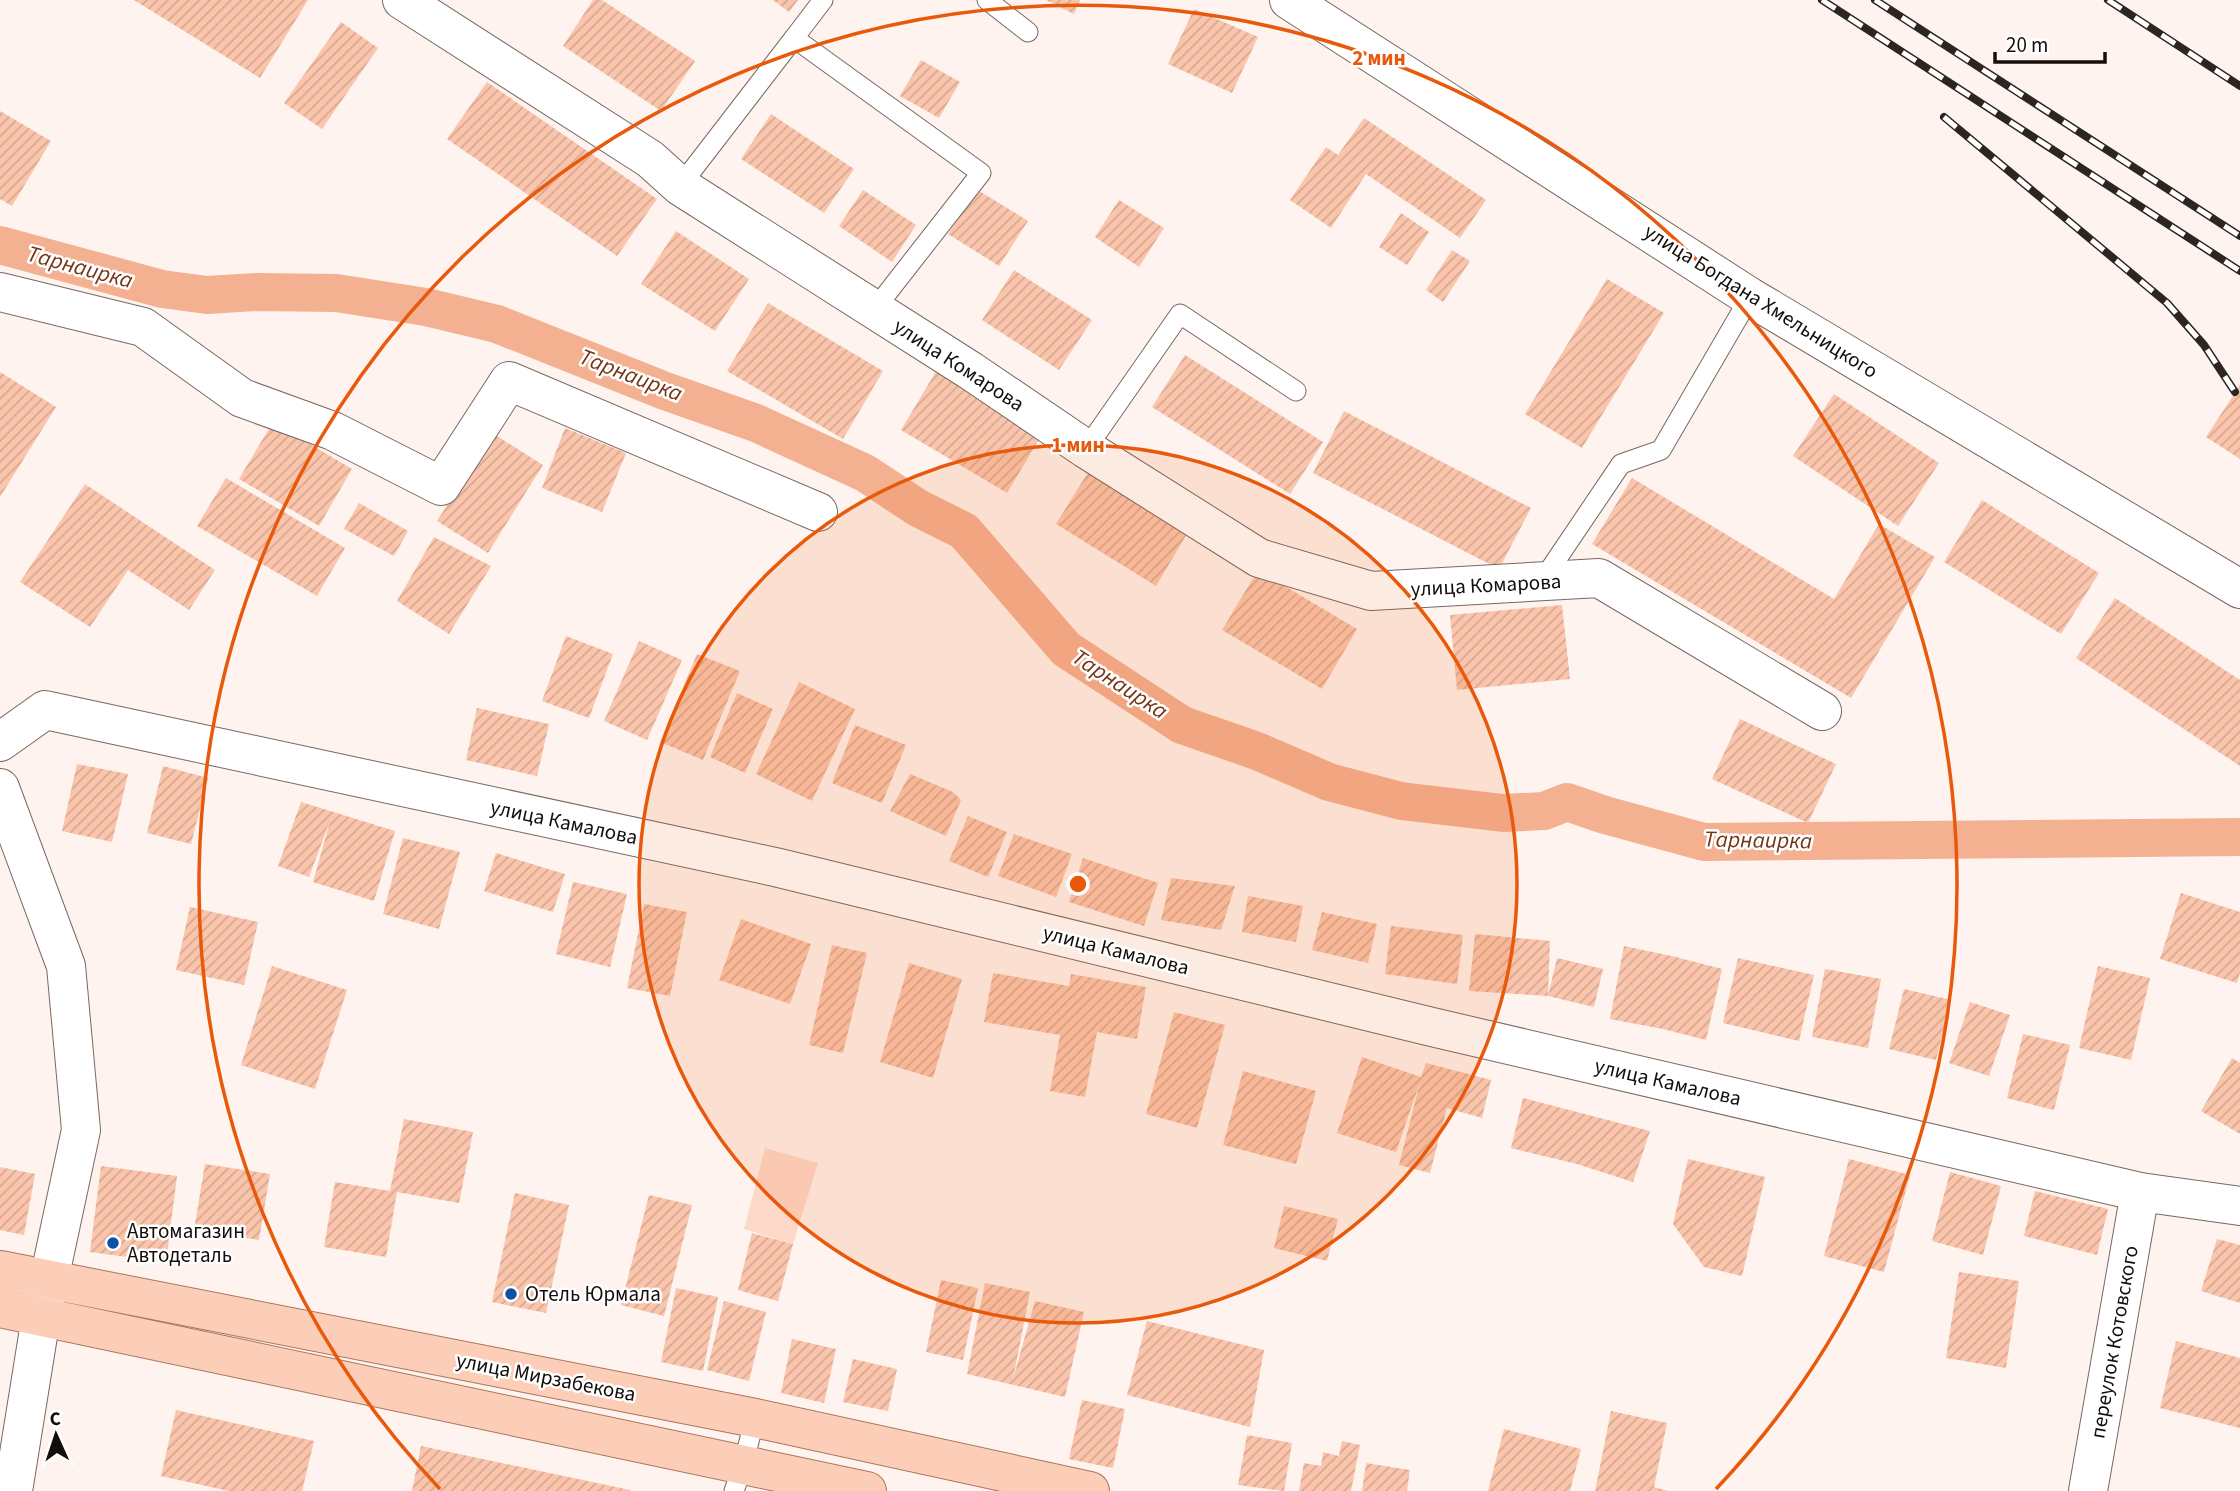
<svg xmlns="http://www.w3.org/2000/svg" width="2240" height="1491" font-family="'Source Sans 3',sans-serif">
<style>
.garden{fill:#fed9c9}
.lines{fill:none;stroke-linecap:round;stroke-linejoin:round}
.canal{stroke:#f3b192;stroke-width:38}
.building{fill:url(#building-hatch)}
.service-casing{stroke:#786861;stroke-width:21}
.minor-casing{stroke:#786861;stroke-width:40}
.primary-casing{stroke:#aa755c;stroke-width:40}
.service{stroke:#fff;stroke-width:19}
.minor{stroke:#fff;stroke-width:38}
.primary{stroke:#fccdb7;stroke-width:38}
.rail-casing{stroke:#2c2522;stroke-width:8}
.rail{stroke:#fff;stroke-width:5;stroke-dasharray:16;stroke-linecap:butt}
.ring{fill:none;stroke:#e8590c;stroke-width:3.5}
.poi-dot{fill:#0e53a3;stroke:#fff;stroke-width:2.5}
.labels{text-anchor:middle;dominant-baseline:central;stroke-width:5;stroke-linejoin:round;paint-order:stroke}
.street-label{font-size:21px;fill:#140e0b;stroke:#fff}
.poi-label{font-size:21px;fill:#140e0b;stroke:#fff;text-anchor:start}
.water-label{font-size:23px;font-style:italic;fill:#723617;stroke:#fff}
.centre{fill:#e8590c;stroke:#fff;stroke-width:3.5}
.ring-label{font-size:21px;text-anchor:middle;font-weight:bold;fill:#e8590c;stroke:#fff;stroke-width:5;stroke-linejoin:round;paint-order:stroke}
</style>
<defs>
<pattern id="building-hatch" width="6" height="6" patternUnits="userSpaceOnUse" patternTransform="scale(1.75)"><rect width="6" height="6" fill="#fbc5ac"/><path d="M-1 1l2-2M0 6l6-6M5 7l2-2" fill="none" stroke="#d6a893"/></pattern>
</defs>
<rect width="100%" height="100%" fill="#fef3ee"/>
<!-- garden -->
<polygon class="garden" points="765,1148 818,1163 793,1244 744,1229"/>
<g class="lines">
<!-- canal -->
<polyline class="canal" points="0,245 162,289 207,295 257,292 336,293 426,307 497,324 665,391 756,423 865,473 918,508 964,531 1066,649 1182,725 1257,751 1329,782 1401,801 1503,813 1544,811 1567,802 1605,815 1704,842 2240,837"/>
</g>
<!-- building -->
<g class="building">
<polygon points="134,0 308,0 260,78"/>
<polygon points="593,0 602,0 695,61 661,111 563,46"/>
<polygon points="773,0 798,0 789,12"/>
<polygon points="1046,0 1080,0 1074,14"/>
<polygon points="1194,9 1258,37 1232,93 1168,64"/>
<polygon points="341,22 378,48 322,129 284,103"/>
<polygon points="921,60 960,82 939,118 900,96"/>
<polygon points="487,82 657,199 617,256 447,139"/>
<polygon points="0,111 51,141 12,206 0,199"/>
<polygon points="771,114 854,169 824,213 741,159"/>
<polygon points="1364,118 1486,200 1460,238 1366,174 1331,228 1290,200 1326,147 1338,155"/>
<polygon points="976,189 1028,221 999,266 948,234"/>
<polygon points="863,190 916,225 892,262 839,226"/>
<polygon points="1119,200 1164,228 1139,267 1095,237"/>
<polygon points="1401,213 1429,232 1407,265 1379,247"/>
<polygon points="676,231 749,279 715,331 641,284"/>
<polygon points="1452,250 1470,261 1443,302 1426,290"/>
<polygon points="1014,270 1092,320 1059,370 982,320"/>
<polygon points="1607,279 1664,313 1582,448 1525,414"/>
<polygon points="768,303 883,371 843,439 727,371"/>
<polygon points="1185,355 1323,442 1290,494 1152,407"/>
<polygon points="938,368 1044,431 1007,493 901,430"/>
<polygon points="0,372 56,407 0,497"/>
<polygon points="2240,385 2240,459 2206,437"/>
<polygon points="1834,394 1939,463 1898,526 1793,456"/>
<polygon points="1344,411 1531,508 1499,569 1313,473"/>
<polygon points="273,422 352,469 319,526 239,479"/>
<polygon points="565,428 626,453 602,512 542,488"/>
<polygon points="492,433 543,465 488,553 437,521"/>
<polygon points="1092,466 1191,527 1156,586 1056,524"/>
<polygon points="226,478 345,548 317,596 197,526"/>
<polygon points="1632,478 1834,599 1879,524 1935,557 1851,698 1592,544"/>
<polygon points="85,484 215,570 189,610 128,570 90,627 20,582"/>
<polygon points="1982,500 2099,573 2061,634 1944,562"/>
<polygon points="359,503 408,531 394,556 344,529"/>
<polygon points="434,537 491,566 449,634 397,601"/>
<polygon points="1258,570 1357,629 1322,689 1222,630"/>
<polygon points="2115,598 2240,680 2240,766 2076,658"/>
<polygon points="1562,605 1570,679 1457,690 1450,615"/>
<polygon points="566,636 613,654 589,718 542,701"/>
<polygon points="639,641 682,660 647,740 604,721"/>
<polygon points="697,654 740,671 703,760 660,742"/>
<polygon points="799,682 855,709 812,801 756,774"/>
<polygon points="737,693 773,709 745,773 710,757"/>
<polygon points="477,708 549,724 537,776 466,760"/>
<polygon points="1740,719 1836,764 1808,823 1712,779"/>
<polygon points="855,725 906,745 882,803 832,783"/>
<polygon points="77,764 128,774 112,842 62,831"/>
<polygon points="163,766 208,778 191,844 147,833"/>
<polygon points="910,774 953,792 961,800 946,836 890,811"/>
<polygon points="301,802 395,831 374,901 313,882 330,821 309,877 278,866"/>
<polygon points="968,816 1007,832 988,877 949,861"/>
<polygon points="1014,834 1072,854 1056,897 998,876"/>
<polygon points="403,838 460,852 439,929 383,914"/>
<polygon points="496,853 565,874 553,912 484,891"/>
<polygon points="1083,858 1158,883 1144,926 1069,902"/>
<polygon points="1171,878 1235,886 1221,930 1161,920"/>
<polygon points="573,882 627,894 610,967 556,954"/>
<polygon points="2181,893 2240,912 2240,973 2237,983 2160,959"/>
<polygon points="1248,896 1303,906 1296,942 1242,932"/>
<polygon points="644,904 687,912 670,996 627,988"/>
<polygon points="190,907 258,922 244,985 176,970"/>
<polygon points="1322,912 1377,924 1368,963 1312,950"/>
<polygon points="741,919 811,944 790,1004 719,980"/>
<polygon points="1391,926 1463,935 1457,984 1385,974"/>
<polygon points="1475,934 1550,941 1548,996 1557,958 1603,969 1594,1007 1548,996 1469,991"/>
<polygon points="832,945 867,953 843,1053 809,1045"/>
<polygon points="1624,946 1676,957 1722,969 1706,1040 1663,1029 1610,1019"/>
<polygon points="1738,958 1814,975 1799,1041 1723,1023"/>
<polygon points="909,963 962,979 933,1078 880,1062"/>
<polygon points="272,966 347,990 315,1089 241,1065"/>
<polygon points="2098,966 2150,978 2131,1060 2079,1048"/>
<polygon points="1825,969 1881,979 1868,1048 1812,1037"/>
<polygon points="993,973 1069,986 1071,974 1146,987 1137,1039 1097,1032 1085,1097 1050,1091 1060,1035 984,1022"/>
<polygon points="1904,989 1951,1000 1936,1060 1889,1049"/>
<polygon points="1970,1002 2010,1015 1989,1076 1949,1063"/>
<polygon points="1174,1012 1225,1025 1197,1128 1146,1114"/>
<polygon points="2023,1034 2070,1045 2054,1110 2007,1098"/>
<polygon points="1362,1057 1421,1077 1426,1063 1491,1080 1482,1118 1447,1108 1430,1173 1399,1165 1420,1082 1396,1152 1337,1133"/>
<polygon points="2232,1058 2240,1063 2240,1134 2201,1111"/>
<polygon points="1243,1071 1316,1091 1296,1164 1223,1145"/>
<polygon points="1523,1098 1650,1131 1633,1182 1577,1164 1511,1148"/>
<polygon points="404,1119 473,1132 459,1203 397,1192 386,1257 324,1247 335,1182 390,1191"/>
<polygon points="1688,1159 1765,1177 1742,1276 1704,1267 1673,1224"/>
<polygon points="1849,1159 1910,1175 1884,1272 1824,1256"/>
<polygon points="205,1164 270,1174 259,1240 194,1230"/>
<polygon points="101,1166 177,1176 166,1262 90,1252"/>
<polygon points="0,1167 35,1174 24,1235 0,1230"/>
<polygon points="1950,1172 2001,1186 1983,1255 1932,1241"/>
<polygon points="2035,1191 2108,1209 2097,1255 2024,1236"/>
<polygon points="515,1193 569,1205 546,1313 492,1302"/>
<polygon points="649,1195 692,1205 664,1316 621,1305"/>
<polygon points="1284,1206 1338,1219 1327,1261 1274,1248"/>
<polygon points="752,1233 793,1244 778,1301 738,1290"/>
<polygon points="2217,1239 2240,1245 2240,1303 2201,1291"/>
<polygon points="1959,1272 2019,1281 2006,1368 1946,1358"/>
<polygon points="941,1280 978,1288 963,1360 926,1352"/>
<polygon points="985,1283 1030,1292 1013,1379 1035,1301 1084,1312 1065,1397 967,1374"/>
<polygon points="676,1288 718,1297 703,1371 661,1362"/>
<polygon points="724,1301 766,1312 749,1381 707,1370"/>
<polygon points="1147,1321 1264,1350 1250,1427 1127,1395"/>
<polygon points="792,1339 836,1349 824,1403 781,1393"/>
<polygon points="2176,1341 2240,1358 2240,1428 2160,1408"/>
<polygon points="853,1359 897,1369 888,1411 843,1402"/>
<polygon points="1082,1400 1125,1409 1113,1468 1069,1459"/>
<polygon points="176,1410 314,1441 302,1491 229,1491 161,1476"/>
<polygon points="1611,1411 1667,1423 1654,1487 1668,1491 1595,1491"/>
<polygon points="1504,1429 1581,1449 1570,1491 1488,1491"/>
<polygon points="1247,1435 1292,1443 1284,1491 1238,1485"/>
<polygon points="1342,1441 1360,1445 1351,1491 1299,1491 1304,1463 1321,1466 1323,1452 1339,1456"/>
<polygon points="421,1446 630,1490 630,1491 412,1491"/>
<polygon points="1366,1463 1410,1470 1407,1491 1362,1491"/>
</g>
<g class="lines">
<!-- service casing -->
<g class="service-casing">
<g id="service">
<polyline points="823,0 794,38 981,173 874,310"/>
<polyline points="987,0 1028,32"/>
<polyline points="680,186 794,38"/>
<polyline points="1086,449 1180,314 1296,391"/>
<polyline points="1542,581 1621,464 1661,450 1750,297"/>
<polyline points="734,1491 743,1465 755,1418"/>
</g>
</g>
<!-- minor casing -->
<g class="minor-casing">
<g id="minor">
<polyline points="402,0 650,159 680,186 971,371 1086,449 1259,558 1371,591 1599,578 1822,711"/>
<polyline points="1289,0 1750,297 2240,589"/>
<polyline points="0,292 143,327 242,398 333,431 441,486 509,381 818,512"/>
<polyline points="0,742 45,710 775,867 1432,1027 2140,1192 2240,1206"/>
<polyline points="0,788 66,966 81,1130 41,1317 13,1491"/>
<polyline points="2088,1491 2140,1192"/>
</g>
</g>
<!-- primary casing -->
<g class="primary-casing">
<g id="primary">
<polyline points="0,1270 755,1418 1090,1491"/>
<polyline points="0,1308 867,1491"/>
</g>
</g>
<!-- service -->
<use href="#service" class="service"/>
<!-- minor -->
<use href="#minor" class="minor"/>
<!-- primary -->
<use href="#primary" class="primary"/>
<!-- rail casing -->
<g class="rail-casing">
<g id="rail">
<polyline points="1822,0 2240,271"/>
<polyline points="1875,0 2240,236"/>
<polyline points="2108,0 2240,86"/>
<polyline points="1944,117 2167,303 2204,345 2235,392"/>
</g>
</g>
<!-- rail -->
<use href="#rail" class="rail"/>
</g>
<!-- distance rings -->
<circle cx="1078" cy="884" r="439" fill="#e8590c" fill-opacity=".12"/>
<g class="ring">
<circle cx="1078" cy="884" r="439"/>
<path d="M440 1489A879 879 0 1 1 1716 1489"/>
</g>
<!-- markers -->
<g class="poi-dot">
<circle cx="113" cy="1243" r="7"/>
<circle cx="511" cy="1294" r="7"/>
</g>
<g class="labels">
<!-- street labels -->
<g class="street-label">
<text transform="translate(1761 301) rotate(32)">улица Богдана Хмельницкого</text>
<text transform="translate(959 365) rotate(33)">улица Комарова</text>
<text transform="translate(1486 585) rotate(-3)">улица Комарова</text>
<text transform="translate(564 822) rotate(12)">улица Камалова</text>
<text transform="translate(1116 950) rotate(14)">улица Камалова</text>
<text transform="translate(1668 1082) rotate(13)">улица Камалова</text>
<text transform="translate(2114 1342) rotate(-80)">переулок Котовского</text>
<text transform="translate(546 1377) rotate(11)">улица Мирзабекова</text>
</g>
<!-- poi labels -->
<g class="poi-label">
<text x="127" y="1231">Автомагазин<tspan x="127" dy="24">Автодеталь</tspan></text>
<text x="525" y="1294">Отель Юрмала</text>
</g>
<!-- water labels -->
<g class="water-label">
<text transform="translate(80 267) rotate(15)">Тарнаирка</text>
<text transform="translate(631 375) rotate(21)">Тарнаирка</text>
<text transform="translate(1120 684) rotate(33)">Тарнаирка</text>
<text transform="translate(1758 840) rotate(1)">Тарнаирка</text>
</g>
</g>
<circle cx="1078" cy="884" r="10" class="centre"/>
<g class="ring-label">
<text x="1379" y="65">2 мин</text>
<text x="1078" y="452">1 мин</text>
</g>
<!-- north arrow -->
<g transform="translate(56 1435) rotate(357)" stroke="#ffffff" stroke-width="5" paint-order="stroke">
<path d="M0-5L12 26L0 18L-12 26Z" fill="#140e0b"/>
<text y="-10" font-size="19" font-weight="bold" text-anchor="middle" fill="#140e0b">С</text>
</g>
<!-- scale -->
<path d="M1995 52v10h110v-10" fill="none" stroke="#140e0b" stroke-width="3.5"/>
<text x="2006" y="52" font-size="21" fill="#140e0b" stroke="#ffffff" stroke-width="5" paint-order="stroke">20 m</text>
</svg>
